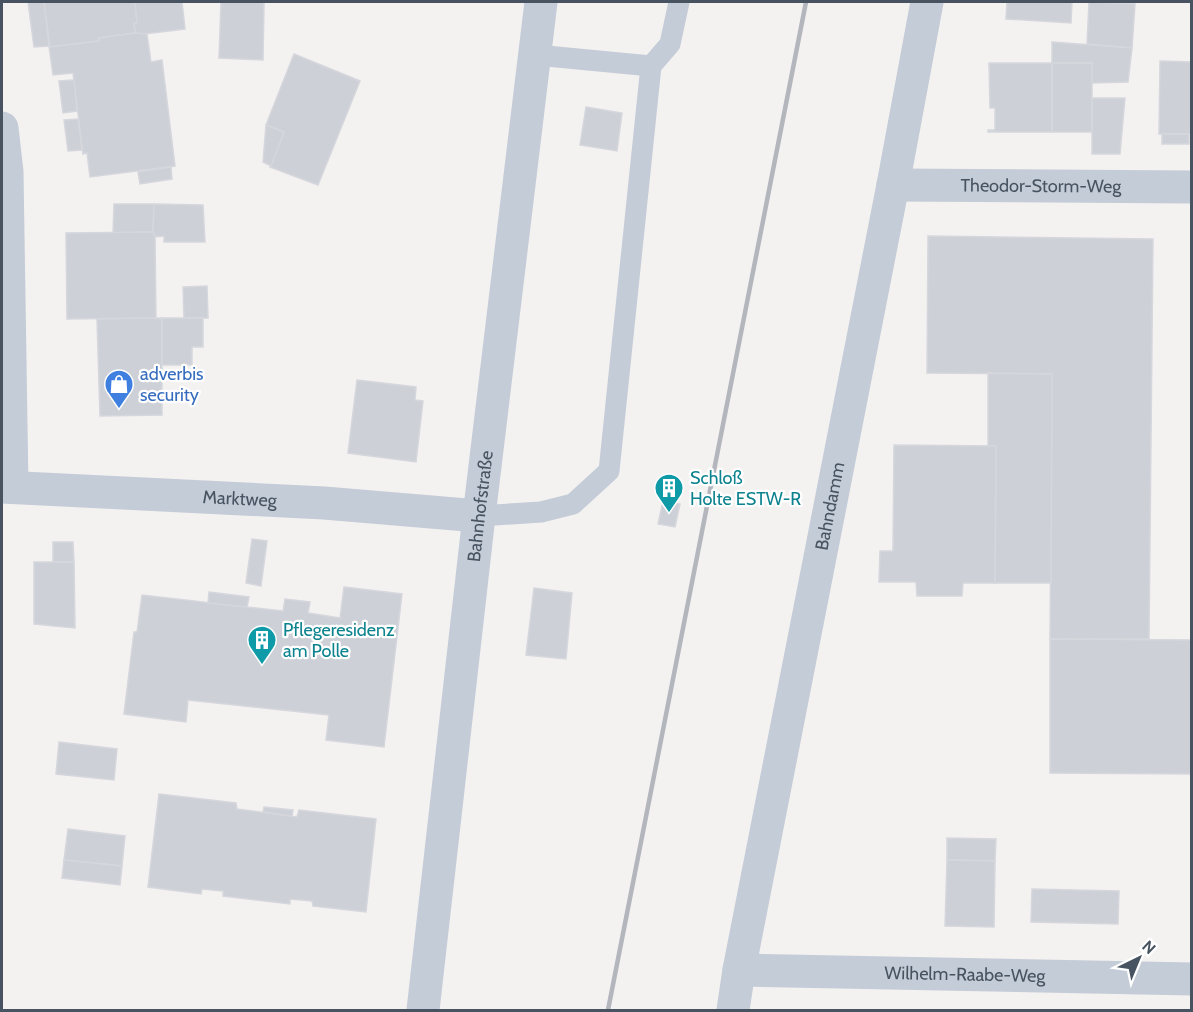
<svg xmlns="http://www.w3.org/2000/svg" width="1193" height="1012" font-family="Cabin,sans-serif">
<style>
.building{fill:#cdd0d6;stroke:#d5d7dd;stroke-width:1.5}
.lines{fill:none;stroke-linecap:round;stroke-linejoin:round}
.service{stroke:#c4ccd7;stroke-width:21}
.minor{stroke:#c4ccd7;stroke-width:33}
.tertiary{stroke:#c4ccd7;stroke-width:33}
.rail{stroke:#b3b6bc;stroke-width:4.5}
.labels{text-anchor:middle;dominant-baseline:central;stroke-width:4.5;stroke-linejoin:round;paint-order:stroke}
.street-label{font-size:18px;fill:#475361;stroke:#fff}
.shop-label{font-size:18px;fill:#366cbe;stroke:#fff;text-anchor:start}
.culture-label{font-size:18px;fill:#0d838f;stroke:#fff;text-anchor:start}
</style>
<rect width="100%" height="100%" fill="#f4f1f1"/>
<!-- building -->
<g class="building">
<polygon points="28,2 44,2 49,46 34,47"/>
<polygon points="44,2 135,2 137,23 134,23 135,33 99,38 99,41 50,47"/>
<polygon points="135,2 182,2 185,29 136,35 134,23 137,23"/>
<polygon points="221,2 264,2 263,60 219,58"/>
<polygon points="1007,2 1072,2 1071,23 1006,19"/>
<polygon points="1089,2 1135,4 1132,48 1087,44"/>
<polygon points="135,33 147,34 151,62 162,60 175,166 90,177 87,153 83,154 73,73 53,75 49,46 50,47 99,41 99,38"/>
<polygon points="1052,42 1132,48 1128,82 1092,83 1092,63 1052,63"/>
<polygon points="294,54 360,81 318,185 270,167 284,132 266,125"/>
<polygon points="1160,61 1192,62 1192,134 1159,134"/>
<polygon points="989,63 1052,63 1052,132 988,132 988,130 995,130 995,108 990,108"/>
<rect x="1052" y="63" width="40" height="69"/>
<polygon points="74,80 77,111 63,113 59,81"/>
<polygon points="1092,98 1125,98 1120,154 1092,154"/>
<polygon points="586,107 622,113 617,151 580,145"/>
<polygon points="78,119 82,150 68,151 64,120"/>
<polygon points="266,125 284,132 271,166 263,162"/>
<rect x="1162" y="134" width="27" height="10"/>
<polygon points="171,167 172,179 140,184 138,172"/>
<polygon points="114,204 154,204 153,232 113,233"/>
<polygon points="154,204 203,205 205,242 164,242 164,236 155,237 153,232"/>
<polygon points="153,232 155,237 156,318 67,319 66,233"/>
<polygon points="928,236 1153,239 1149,639 1050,639 1052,374 927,373"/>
<polygon points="207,286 208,318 184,319 183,287"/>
<polygon points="162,318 162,415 100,416 97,319"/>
<polygon points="162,318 203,318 203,347 192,347 192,365 162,365"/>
<polygon points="988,373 1052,374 1051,583 995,583 996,446 988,446"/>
<polygon points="357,380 416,387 415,400 423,401 416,462 348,453"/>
<polygon points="894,445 996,446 995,583 963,583 962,596 917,596 916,582 879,582 880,551 893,551"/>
<polygon points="663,501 680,504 675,527 658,524"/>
<polygon points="252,539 267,541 261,586 246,583"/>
<polygon points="53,542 73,542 74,562 53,562"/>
<polygon points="34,562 74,562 75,628 34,624"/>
<polygon points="344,587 402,594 384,747 326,740 329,715 188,700 186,722 124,714 134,632 137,632 142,595 283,611 285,599 310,602 308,613 340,618"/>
<polygon points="534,588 572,593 566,659 526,655"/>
<polygon points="209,592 249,597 247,607 208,603"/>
<polygon points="1050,639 1192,640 1192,774 1050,773"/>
<polygon points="59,742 117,749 114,780 56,774"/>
<polygon points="159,794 236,803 237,809 297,817 299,810 376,819 366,912 313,906 312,901 290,899 290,904 223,896 223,891 202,889 201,894 148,887"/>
<polygon points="264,807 293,810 292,816 263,812"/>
<polygon points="68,829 125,836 122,866 64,860"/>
<polygon points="947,838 996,839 995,861 947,860"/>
<polygon points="64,860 122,866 120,885 62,878"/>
<polygon points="947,860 995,861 994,927 945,926"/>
<polygon points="1032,889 1119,891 1118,924 1031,922"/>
</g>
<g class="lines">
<!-- service -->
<g class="service">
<polyline points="536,55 651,66"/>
<polyline points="479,516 541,512 573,504 609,471 651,66 670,44 679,2"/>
</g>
<!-- minor -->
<g class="minor">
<polyline points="2,128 7,172 12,487"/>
<path id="s1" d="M893,185L1192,187"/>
<path id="s2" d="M2,487L324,503L479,516"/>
<path id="s3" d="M739,970L1192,979"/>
<path id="s4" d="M733,1010L739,970L893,185L927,2"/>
</g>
<!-- tertiary -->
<path class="tertiary" id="s5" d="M423,1010L479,516L541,2"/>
<!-- rail -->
<polyline class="rail" points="608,1010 806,2"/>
</g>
<!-- icons -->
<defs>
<g id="shop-pin" transform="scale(1.5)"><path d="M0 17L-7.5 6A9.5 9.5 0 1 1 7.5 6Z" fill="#3f7fe0" stroke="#fff"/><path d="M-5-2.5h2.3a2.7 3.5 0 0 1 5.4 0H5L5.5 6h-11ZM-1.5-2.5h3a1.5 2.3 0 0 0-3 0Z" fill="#fff"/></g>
<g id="building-pin" transform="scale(1.5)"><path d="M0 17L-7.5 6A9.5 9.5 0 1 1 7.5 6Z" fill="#0f9aa8" stroke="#fff"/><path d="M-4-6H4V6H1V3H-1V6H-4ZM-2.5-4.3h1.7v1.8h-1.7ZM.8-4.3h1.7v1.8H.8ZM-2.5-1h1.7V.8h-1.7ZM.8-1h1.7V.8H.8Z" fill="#fff"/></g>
</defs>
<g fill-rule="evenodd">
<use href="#shop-pin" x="119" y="384"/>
<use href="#building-pin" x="669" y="488"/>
<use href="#building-pin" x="262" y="640"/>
</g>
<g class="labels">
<!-- street labels -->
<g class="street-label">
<text stroke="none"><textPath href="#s1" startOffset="148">Theodor-Storm-Weg</textPath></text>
<text stroke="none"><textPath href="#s2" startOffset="238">Marktweg</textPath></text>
<text stroke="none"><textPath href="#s5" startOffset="507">Bahnhofstraße</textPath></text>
<text stroke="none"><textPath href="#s4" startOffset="513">Bahndamm</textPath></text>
<text stroke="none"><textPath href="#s3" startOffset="226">Wilhelm-Raabe-Weg</textPath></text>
</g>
<!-- shop labels -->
<g class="shop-label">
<text x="140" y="374">adverbis<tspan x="140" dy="21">security</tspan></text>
</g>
<!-- culture labels -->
<g class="culture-label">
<text x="690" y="478">Schloß<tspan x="690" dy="21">Holte ESTW-R</tspan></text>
<text x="283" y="630">Pflegeresidenz<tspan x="283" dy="21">am Polle</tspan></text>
</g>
</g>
<!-- border -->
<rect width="1193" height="1012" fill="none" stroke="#475361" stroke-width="6"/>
<!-- north arrow -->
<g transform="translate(1139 958) rotate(43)" stroke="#ffffff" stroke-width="4.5" paint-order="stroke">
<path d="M0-4.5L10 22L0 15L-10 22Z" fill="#475361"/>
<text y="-9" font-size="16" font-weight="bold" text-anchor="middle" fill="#475361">N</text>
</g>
</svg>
